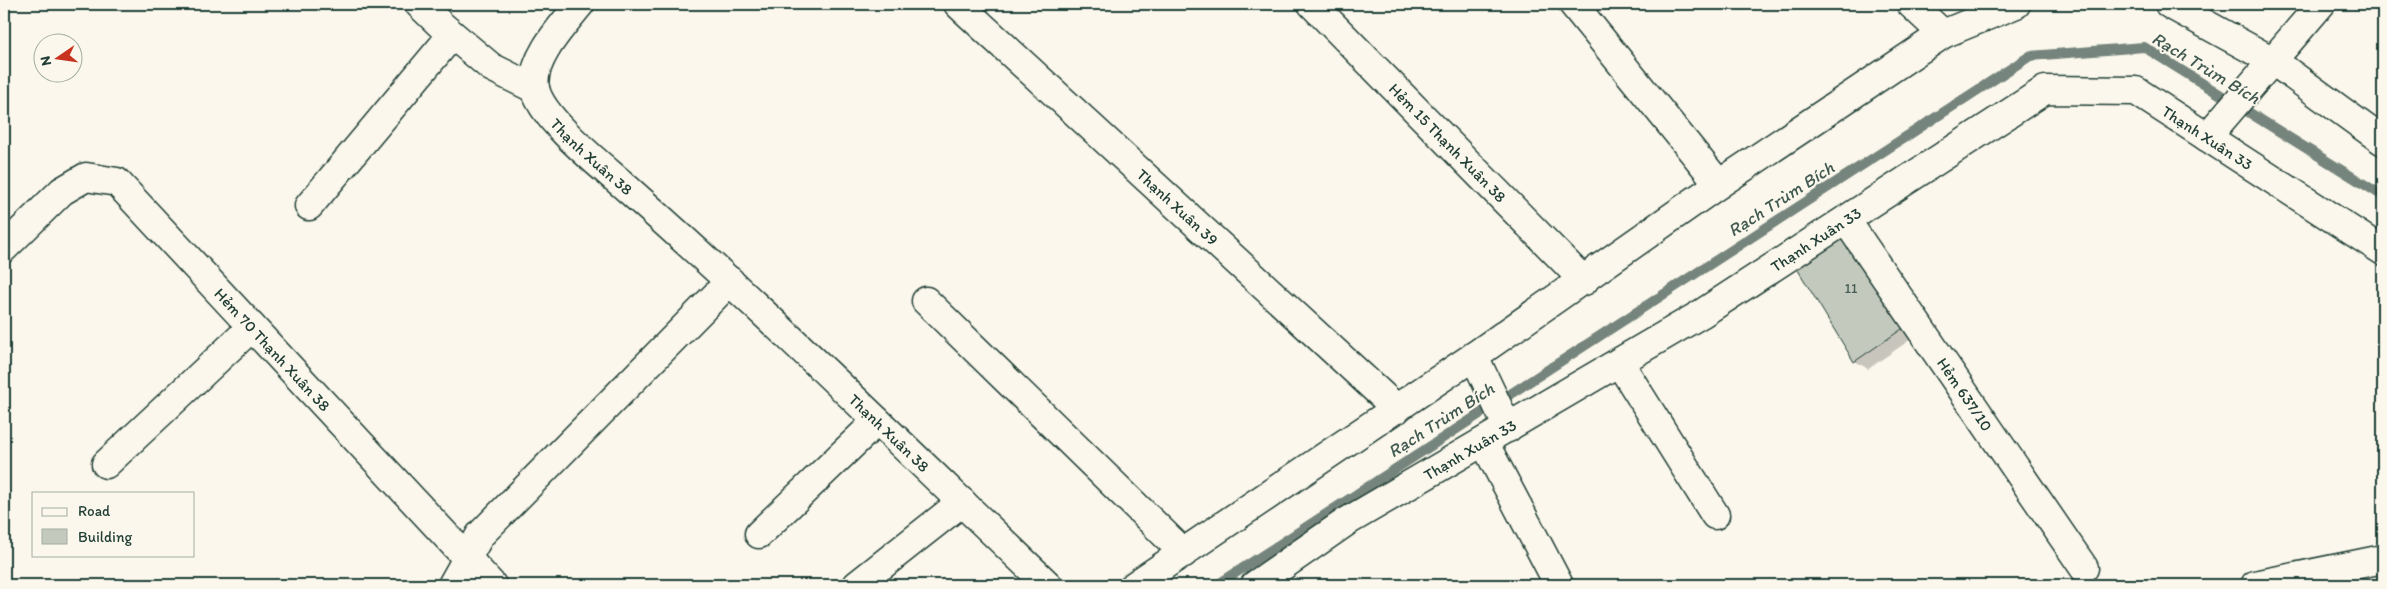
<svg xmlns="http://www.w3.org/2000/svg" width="2387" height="589" font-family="Itim,sans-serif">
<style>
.shadow{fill:#0003}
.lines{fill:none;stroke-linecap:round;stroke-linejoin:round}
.stream{stroke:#74847b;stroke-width:10}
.building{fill:#c4c9be;stroke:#1f3d34}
.minor-casing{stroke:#1f3d34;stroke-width:31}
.minor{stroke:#fbf7ec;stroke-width:28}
.labels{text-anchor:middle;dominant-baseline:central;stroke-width:4;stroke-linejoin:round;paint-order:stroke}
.number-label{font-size:14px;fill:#486056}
.street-label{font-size:16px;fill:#1f3d34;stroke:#fbf7ec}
.water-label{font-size:18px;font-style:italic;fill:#425b52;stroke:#fbf7ec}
</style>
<rect width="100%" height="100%" fill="#fbf7ec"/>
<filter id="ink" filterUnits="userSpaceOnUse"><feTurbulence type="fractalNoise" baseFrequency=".02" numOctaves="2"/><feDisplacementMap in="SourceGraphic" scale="10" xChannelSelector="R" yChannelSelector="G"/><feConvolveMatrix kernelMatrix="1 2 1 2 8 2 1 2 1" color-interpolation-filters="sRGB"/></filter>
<g filter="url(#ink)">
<!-- shadow -->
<polygon class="shadow" points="1791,257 1927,328 1868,369 1855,361"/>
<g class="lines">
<!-- stream -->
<polyline class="stream" points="1217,585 2030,56 2144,47 2383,196"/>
</g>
<!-- building -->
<polygon class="building" points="1846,220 1915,320 1854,362 1790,257"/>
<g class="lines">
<!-- minor casing -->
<g class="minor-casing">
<g id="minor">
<polyline points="419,4 441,25 491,67 535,89"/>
<path id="s1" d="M580,4C563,25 530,60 535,88C541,120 607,170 631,192C774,319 910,453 1048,585"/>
<path id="s2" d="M958,4L1397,409"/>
<path id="s3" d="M1312,4L1584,281"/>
<polyline points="1573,4 1719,184"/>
<polyline points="1911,4 1943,34"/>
<polyline points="2169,4 2273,61 2383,141"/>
<polyline points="2207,137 2321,4"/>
<polyline points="309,206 452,35"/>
<path id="s4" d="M1846,220L2084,568"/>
<path id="s5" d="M4,248L62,191L86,177L117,182L492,585"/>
<polyline points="926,301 1184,553"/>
<polyline points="1474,356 1508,428"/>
<polyline points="1619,362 1715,515"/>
<polyline points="1484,442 1559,585"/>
<polyline points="106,464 252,327"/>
<polyline points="759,534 877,421"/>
<polyline points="452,585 480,535 730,281"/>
<polyline points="857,585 962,502"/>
<polyline points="1135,585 1474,356 1719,184 1943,34 2016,4"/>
<path id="s6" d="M1255,585L1346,522L1701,314L2045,90L2136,91L2383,251"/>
<polyline points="2255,585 2383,559"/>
</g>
</g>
<!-- minor -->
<use href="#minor" class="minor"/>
</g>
</g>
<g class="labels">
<!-- number labels -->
<g class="number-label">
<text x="1851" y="288">11</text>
</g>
<!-- street labels -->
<g class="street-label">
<text stroke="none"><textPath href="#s6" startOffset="1109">Thạnh Xuân 33</textPath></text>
<text stroke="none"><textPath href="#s3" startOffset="194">Hẻm 15 Thạnh Xuân 38</textPath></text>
<text stroke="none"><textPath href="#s1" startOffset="188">Thạnh Xuân 38</textPath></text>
<text stroke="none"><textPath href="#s2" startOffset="299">Thạnh Xuân 39</textPath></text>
<text stroke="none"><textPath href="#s6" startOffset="659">Thạnh Xuân 33</textPath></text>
<text stroke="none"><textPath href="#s5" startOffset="369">Hẻm 70 Thạnh Xuân 38</textPath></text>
<text stroke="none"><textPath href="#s4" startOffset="211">Hẻm 637/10</textPath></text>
<text stroke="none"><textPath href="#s1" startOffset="594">Thạnh Xuân 38</textPath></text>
<text stroke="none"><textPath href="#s6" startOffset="254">Thạnh Xuân 33</textPath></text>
</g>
<!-- water labels -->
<g class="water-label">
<text transform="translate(2206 68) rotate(31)">Rạch Trùm Bích</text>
<text transform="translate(1781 199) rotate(-33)">Rạch Trùm Bích</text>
<text transform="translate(1441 420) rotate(-33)">Rạch Trùm Bích</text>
</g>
</g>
<!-- margin -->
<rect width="2387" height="589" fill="none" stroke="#fbf7ec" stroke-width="20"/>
<rect x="10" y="10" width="2367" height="569" fill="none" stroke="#1f3d34" stroke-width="2" filter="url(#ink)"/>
<!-- legend -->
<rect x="32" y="492" width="162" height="65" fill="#fbf7ec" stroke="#a3ada2"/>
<rect x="42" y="508" width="25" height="8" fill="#fbf7ec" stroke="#a3ada2"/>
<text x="78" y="516" font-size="15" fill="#1f3d34">Road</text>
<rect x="42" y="529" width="25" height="15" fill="#c4c9be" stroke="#a3ada2"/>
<text x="78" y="542" font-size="15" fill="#1f3d34">Building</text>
<!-- north arrow -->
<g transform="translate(58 58) rotate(257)"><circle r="24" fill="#fbf7ec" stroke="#a3ada2"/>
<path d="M0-4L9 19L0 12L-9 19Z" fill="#c8321e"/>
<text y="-8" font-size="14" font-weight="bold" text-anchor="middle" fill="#1f3d34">N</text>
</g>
</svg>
